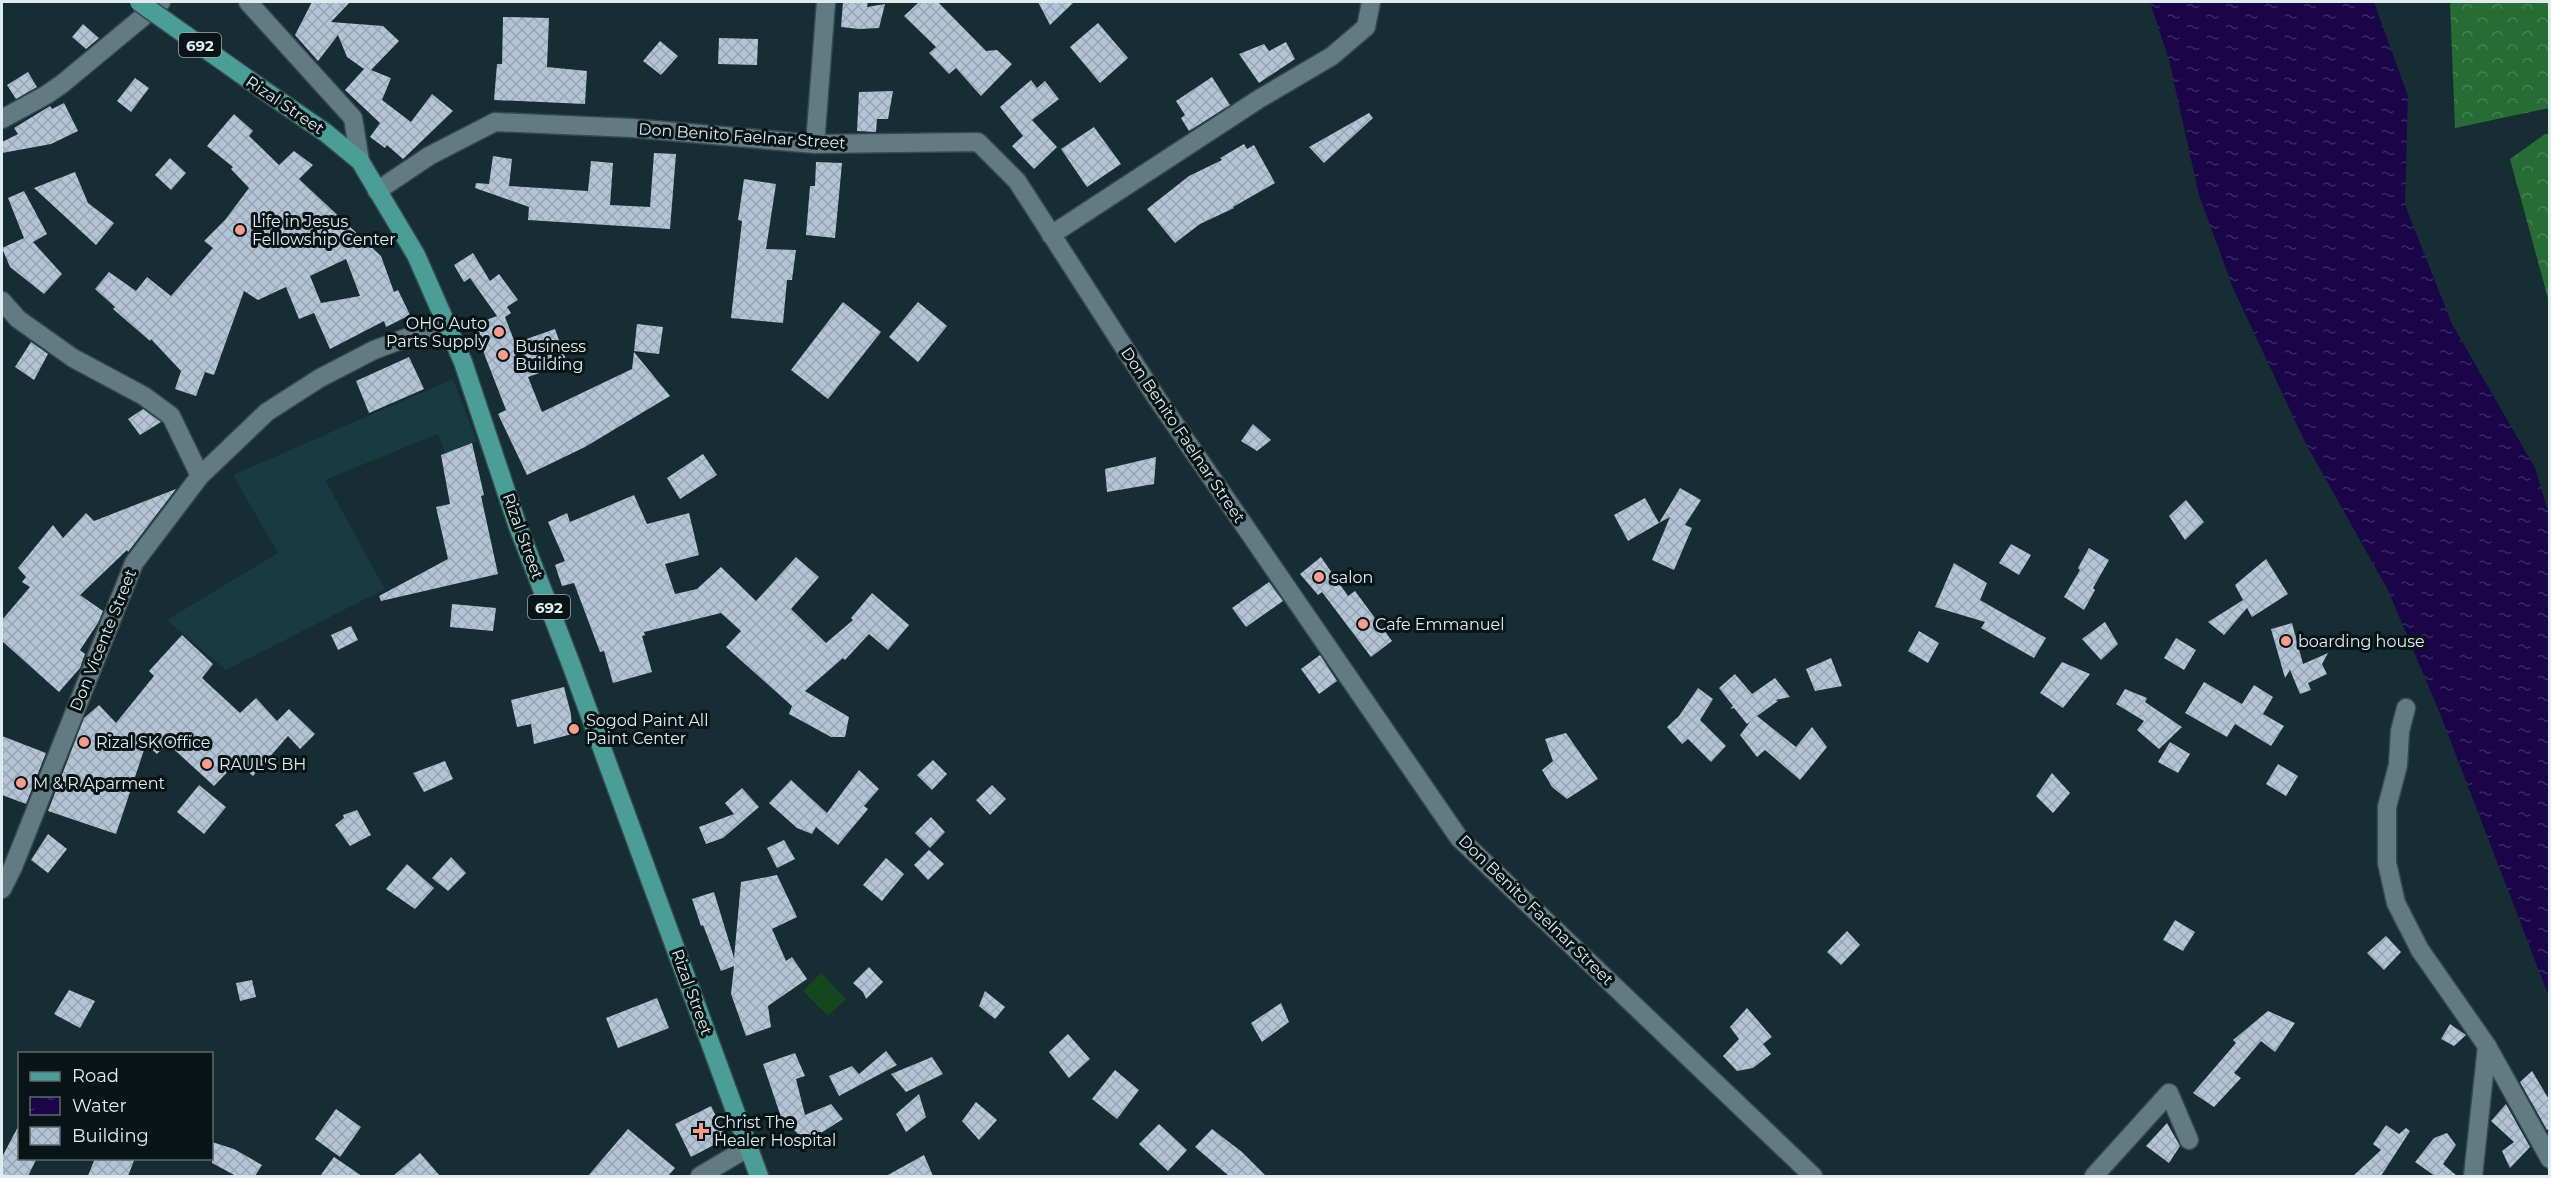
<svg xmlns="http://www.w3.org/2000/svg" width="2551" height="1178" font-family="Montserrat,sans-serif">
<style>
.built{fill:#193a43}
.forest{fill:url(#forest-crowns)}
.park{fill:#15471f}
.water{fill:url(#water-ripples)}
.building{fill:url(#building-cross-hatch);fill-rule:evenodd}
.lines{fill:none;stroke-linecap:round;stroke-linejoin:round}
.minor-casing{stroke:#35494e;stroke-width:21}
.major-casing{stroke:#35494e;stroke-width:21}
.minor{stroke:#627b83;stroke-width:18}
.major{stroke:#4b9e98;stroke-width:18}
.major-bridge-casing{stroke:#35494e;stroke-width:21;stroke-linecap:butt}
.major-bridge{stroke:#4b9e98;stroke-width:18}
.poi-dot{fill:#f49d8c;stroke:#0a1416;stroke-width:2}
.labels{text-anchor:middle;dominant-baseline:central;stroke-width:6;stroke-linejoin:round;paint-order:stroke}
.shield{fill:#0a1416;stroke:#9eabaf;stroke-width:1.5}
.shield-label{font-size:15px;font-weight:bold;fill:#deecf0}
.street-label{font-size:16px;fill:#deecf0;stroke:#0a1416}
.poi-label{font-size:16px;fill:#deecf0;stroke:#0a1416;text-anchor:start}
</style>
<defs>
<pattern id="forest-crowns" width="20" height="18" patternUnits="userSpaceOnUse" patternTransform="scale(1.5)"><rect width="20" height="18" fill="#286c35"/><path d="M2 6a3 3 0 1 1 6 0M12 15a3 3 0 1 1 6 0" fill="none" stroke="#478153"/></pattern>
<pattern id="water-ripples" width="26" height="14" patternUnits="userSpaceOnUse" patternTransform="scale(1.5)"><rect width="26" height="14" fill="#190547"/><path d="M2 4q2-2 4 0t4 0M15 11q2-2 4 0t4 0" fill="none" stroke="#3a2a62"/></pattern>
<pattern id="building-cross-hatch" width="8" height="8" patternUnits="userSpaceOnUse" patternTransform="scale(1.5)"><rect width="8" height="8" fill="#b4c4d7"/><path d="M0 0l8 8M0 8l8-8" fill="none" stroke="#98a5b3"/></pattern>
</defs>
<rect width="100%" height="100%" fill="#152d33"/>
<!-- built -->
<polygon class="built" points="453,379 477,441 445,453 438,434 325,480 385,589 226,670 167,620 278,553 233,475"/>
<!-- forest -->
<g class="forest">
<polygon points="2450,2 2549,2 2549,108 2455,128"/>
<polygon points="2545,134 2550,134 2549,302 2510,159"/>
</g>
<!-- park -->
<polygon class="park" points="821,973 846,999 828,1016 803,991"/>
<!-- water -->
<polygon class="water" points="2150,2 2374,2 2408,96 2405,205 2452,324 2535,468 2549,515 2549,997 2441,716 2388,590 2306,444 2233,288 2199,195 2169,60"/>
<!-- building -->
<g class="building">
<polygon points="312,2 350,2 331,22 383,26 399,41 371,70 391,78 382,100 411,122 432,94 453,111 403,159 387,145 385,148 370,137 380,123 345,90 364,69 347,57 338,35 318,61 295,35"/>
<polygon points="843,2 868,2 867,7 885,4 879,28 859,29 841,27"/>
<polygon points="919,2 938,2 986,51 997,50 1012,64 981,96 956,68 949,74 929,53 936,47 904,16"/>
<polygon points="1038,2 1074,2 1050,25"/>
<polygon points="503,17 549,18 547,67 587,71 585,104 494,100 497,64 502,64"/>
<polygon points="1098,23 1128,58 1100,83 1070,47"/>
<polygon points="83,24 99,38 86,49 72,37"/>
<polygon points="719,38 758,39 757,65 718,64"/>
<polygon points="660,41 678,56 661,75 643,61"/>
<polygon points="1286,42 1295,59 1259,83 1239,54 1264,44 1269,51"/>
<polygon points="28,72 37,87 16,99 7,85"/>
<polygon points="1212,77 1230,105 1189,131 1181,118 1185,115 1176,101"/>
<polygon points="135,78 149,88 131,112 117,101"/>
<polygon points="1031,80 1037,88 1045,81 1059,99 1032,120 1057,147 1034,169 1012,146 1023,136 1000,107"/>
<polygon points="893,91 888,119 877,119 876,132 857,131 859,92"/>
<polygon points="64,103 78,131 51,144 2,153 2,142 18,134 14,128 50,106 52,109"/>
<polygon points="1369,113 1373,118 1324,163 1309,147"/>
<path d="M234,114L253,131L249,136L279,165L294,151L313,165L299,179L381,256L394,292L398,290L410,315L386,327L384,321L330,349L314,313L299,319L286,287L258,300L244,291L214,375L205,372L196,396L175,389L181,371L151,339L150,341L113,309L115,307L95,289L109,272L136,291L147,277L171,296L213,248L204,241L225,220L249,188L231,169L233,167L207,146ZM346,259L360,296L321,303L310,276Z"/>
<polygon points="1094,127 1121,164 1087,187 1061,149"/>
<polygon points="1244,144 1247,149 1254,145 1275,183 1233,207 1234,208 1200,224 1175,243 1147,209 1189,176 1222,160 1220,158"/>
<polygon points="654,153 676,154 670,229 528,220 529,207 475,188 476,183 489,184 493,156 512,159 509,186 588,191 591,161 613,163 610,205 650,207"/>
<polygon points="170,158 186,173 171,190 155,175"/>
<polygon points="816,162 842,163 835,238 806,235 810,186 815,186"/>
<polygon points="75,172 88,203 114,223 96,245 34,188"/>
<polygon points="744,179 776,184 766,249 796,250 792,280 787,280 783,323 731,318 742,221 738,220"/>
<polygon points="24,191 47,234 33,242 62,274 44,294 10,267 2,248 24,238 8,198"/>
<polygon points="473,253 490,281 499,274 518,300 507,307 511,313 505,317 515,343 555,329 567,363 528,377 542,412 632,369 634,352 670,396 585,447 527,475 498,414 506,410 473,325 497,316 470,278 464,282 454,265"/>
<polygon points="843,302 881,332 828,399 791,370"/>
<polygon points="918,302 947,326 918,362 889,337"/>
<polygon points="637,324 663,327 659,354 634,351"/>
<polygon points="31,342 48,354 34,380 15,367"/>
<polygon points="409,357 424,389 369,413 356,381"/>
<polygon points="143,409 161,422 140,435 128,419"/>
<polygon points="1253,424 1271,440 1257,451 1241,441"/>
<polygon points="472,443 484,495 481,496 498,574 381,601 379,596 448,559 436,507 450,504 441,455"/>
<polygon points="703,454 717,475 680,499 667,478"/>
<polygon points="1156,457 1154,484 1107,492 1105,469"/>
<polygon points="1680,488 1701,500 1685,525 1692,528 1674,570 1652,560 1670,517 1659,523"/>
<polygon points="176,489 128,552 127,550 80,595 103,611 98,623 80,650 85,654 80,668 59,692 2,641 2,620 30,587 22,582 26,577 18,568 53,525 63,538 86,513 94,521"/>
<polygon points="634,495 647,524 689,513 699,555 665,564 675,594 697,589 721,567 756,601 796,557 819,577 791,609 826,643 853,620 851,618 872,593 909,625 888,650 869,634 845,660 843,658 805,691 849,717 845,737 831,737 789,714 792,706 726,647 741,631 721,613 644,632 645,635 642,636 652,672 613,683 604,651 600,652 574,583 562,586 555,565 565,561 548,522 567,513 570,522"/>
<polygon points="1645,498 1659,523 1628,541 1614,515"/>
<polygon points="2186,500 2204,522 2185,540 2169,516"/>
<polygon points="2011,544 2031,555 2019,575 1999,563"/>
<polygon points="2089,548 2109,560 2093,588 2095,590 2084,610 2064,597 2080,570 2078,568"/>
<polygon points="1321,557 1348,596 1355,591 1392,641 1371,657 1322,592 1318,595 1300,574"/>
<polygon points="2266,559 2288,594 2252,617 2247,608 2224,635 2208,622 2243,600 2235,585"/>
<polygon points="1954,563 1987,583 1980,600 2046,638 2034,658 1981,628 1985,622 1935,607"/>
<polygon points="1269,582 1283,601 1246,627 1232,608"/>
<polygon points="452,604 496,608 493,631 450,627"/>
<polygon points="2105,622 2118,644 2101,660 2082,639"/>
<polygon points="2292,623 2303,664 2328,653 2322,664 2327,674 2308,683 2311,690 2300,694 2290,670 2285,678 2271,629"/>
<polygon points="351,626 358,640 338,650 331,635"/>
<polygon points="1919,631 1939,643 1928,663 1908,651"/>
<polygon points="182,635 213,664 202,678 240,713 256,698 277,721 289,709 315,734 300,749 288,736 253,776 237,762 214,786 167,743 157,754 146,744 116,834 48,811 84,718 99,705 116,723 154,676 149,671"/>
<polygon points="2176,638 2196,650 2184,670 2164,658"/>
<polygon points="1320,655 1337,681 1319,694 1301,669"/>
<polygon points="1831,658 1842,686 1815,691 1806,669"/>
<polygon points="2062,662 2090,674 2063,708 2040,693"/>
<polygon points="1735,674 1752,694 1775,678 1790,697 1775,700 1778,701 1757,716 1796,747 1812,727 1827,747 1800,780 1765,750 1757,757 1740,735 1750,722 1747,724 1734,708 1730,709 1733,706 1719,688"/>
<polygon points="2204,682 2242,704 2254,685 2273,697 2263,714 2284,726 2271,746 2235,724 2227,737 2185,713"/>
<polygon points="564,687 571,714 572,734 534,744 531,724 517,727 511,700"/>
<polygon points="1698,688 1713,699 1700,720 1726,746 1711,762 1688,739 1682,744 1667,727 1679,716"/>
<polygon points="2125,689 2147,698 2145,702 2182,727 2159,749 2137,730 2144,721 2116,704"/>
<polygon points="1566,733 1598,779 1567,799 1552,787 1542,770 1553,761 1545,739"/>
<polygon points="2,736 46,753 26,804 2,795"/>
<polygon points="2170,742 2190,754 2178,773 2158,762"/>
<polygon points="933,760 947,774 932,790 917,775"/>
<polygon points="445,761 453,779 424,792 413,773"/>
<polygon points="2278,764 2298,776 2286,796 2266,784"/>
<polygon points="859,770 879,789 864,806 868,809 838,845 816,827 812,834 797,828 769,803 791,780 827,813"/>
<polygon points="2052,773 2070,793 2053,813 2036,796"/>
<polygon points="199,785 226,807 204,834 177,812"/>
<polygon points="992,785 1006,799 990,815 976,800"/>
<polygon points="742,788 759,807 723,838 706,844 699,827 734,814 725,803"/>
<polygon points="357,810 371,835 350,846 335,825 344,818 343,815"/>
<polygon points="931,817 945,832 930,848 915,833"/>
<polygon points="48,834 67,849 48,873 31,860"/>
<polygon points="784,840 795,859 777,868 767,848"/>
<polygon points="929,850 944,864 928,880 914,865"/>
<polygon points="451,857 466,873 448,891 432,878"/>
<polygon points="886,858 904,874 882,901 863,885"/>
<polygon points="407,864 434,888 415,909 386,889"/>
<polygon points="777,875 797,917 772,929 786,961 792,957 807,979 768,1006 771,1027 746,1036 731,994 734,966 721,971 703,925 701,926 692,899 714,892 734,958 741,882"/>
<polygon points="2175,920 2195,932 2183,951 2163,940"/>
<polygon points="1847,931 1860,945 1841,965 1827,952"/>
<polygon points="2386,936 2401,952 2384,970 2367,953"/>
<polygon points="869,967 883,982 866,999 863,992 853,983"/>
<polygon points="252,980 256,997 240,1001 236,983"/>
<polygon points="69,990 95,1001 80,1028 54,1014"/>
<polygon points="985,991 1005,1007 995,1019 979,1006"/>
<polygon points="657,998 669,1028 618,1048 606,1018"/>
<polygon points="1281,1003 1289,1022 1262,1042 1251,1023"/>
<polygon points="1747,1008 1772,1037 1763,1044 1771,1054 1753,1068 1737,1071 1723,1056 1739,1039 1730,1027"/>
<polygon points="2268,1011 2295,1023 2275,1052 2261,1041 2234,1073 2241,1078 2214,1107 2193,1093 2236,1043 2233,1040"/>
<polygon points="2450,1024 2466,1035 2454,1046 2441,1039"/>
<polygon points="1068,1034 1090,1059 1069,1078 1049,1052"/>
<polygon points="886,1051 897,1065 839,1096 829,1076 852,1066 859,1074"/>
<polygon points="795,1053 805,1076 796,1079 805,1115 831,1104 843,1119 813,1138 808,1144 781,1117 763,1064"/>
<polygon points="932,1057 943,1074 906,1092 891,1074"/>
<polygon points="1115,1070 1139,1090 1117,1119 1092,1099"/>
<polygon points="2532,1071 2550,1101 2550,1127 2547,1130 2520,1082"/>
<polygon points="919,1094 926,1117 906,1132 896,1114"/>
<polygon points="976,1102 997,1120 979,1140 962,1121"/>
<polygon points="2506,1104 2530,1147 2510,1168 2502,1151 2514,1142 2491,1121"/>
<polygon points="711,1106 727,1138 691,1157 675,1124"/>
<polygon points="336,1109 361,1127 340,1157 315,1139"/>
<polygon points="20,1123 20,1158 37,1158 28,1176 2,1176 2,1157"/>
<polygon points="2167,1123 2180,1146 2169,1163 2146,1146"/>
<polygon points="1159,1124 1187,1150 1168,1171 1139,1144"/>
<polygon points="2386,1125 2399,1134 2406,1128 2410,1131 2381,1176 2353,1176 2381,1150 2373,1144"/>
<polygon points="628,1129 675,1168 668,1176 588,1176"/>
<polygon points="1212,1129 1242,1152 1266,1176 1229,1176 1195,1147"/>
<polygon points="2447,1133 2456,1145 2443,1164 2457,1176 2435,1176 2415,1162 2434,1138"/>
<polygon points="212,1142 234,1149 262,1165 255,1176 236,1176 212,1163"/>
<polygon points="420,1153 440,1176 393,1176"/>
<polygon points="924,1155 933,1176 886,1176"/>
<polygon points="334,1157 362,1176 320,1176"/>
<polygon points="95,1158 135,1158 128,1176 88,1176"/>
</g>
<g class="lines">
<!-- minor casing -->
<g class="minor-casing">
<g id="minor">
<polyline points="248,2 353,118 360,161"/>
<polyline points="2,119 46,95 62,84 161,2"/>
<polyline points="815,144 826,2"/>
<polyline points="377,191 429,156 495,122 632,128 815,144 978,142 1017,181 1156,397 1459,838 1813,1176"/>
<polyline points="1051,235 1259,99 1332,56 1366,27 1371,2"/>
<polyline points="2,301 18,319 73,358 144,396 171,416 200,476"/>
<polyline points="2406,708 2400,731 2398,765 2387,807 2387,863 2396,903 2420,950 2487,1046 2550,1159"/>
<polyline points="2,889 13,867 134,563 200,476 267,412 320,378 374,350 446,323"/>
<polyline points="700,1176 749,1147"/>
<polyline points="2094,1176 2169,1093 2189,1140"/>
<polyline points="2473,1176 2487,1046"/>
</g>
</g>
<!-- major casing -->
<g class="major-casing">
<polyline id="major" points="262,89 326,133 360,161 416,255 463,362 517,524 571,664 759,1176"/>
</g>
<!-- minor -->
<use href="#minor" class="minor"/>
<!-- major -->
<use href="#major" class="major"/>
<!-- major-bridge casing -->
<g class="major-bridge-casing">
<polyline id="major-bridge" points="139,2 262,89"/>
</g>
<!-- major-bridge -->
<use href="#major-bridge" class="major-bridge"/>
</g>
<!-- markers -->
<g class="poi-dot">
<circle cx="240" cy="230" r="6"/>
<circle cx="499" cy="332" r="6"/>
<circle cx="503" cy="355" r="6"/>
<circle cx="1319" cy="577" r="6"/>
<circle cx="1363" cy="624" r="6"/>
<circle cx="2286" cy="641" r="6"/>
<circle cx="574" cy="729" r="6"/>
<circle cx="84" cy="742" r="6"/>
<circle cx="207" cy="764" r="6"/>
<circle cx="21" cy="783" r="6"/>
<path d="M698 1122h6v6h6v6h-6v6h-6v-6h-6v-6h6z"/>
</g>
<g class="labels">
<!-- shield labels -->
<g class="shield">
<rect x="179" y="33" width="42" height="24" rx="4.5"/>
<rect x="528" y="595" width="42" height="24" rx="4.5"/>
</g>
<g class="shield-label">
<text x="200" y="45">692</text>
<text x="549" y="607">692</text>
</g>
<!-- street labels -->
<g class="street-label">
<text transform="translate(285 105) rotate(34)">Rizal Street</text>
<text transform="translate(742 136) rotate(4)">Don Benito Faelnar Street</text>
<text transform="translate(1183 435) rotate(56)">Don Benito Faelnar Street</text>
<text transform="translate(523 536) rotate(70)">Rizal Street</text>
<text transform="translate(103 640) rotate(-68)">Don Vicente Street</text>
<text transform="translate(1536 910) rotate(44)">Don Benito Faelnar Street</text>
<text transform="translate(692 992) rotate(70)">Rizal Street</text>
</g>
<!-- poi labels -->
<g class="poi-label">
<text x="252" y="221">Life in Jesus<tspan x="252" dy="18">Fellowship Center</tspan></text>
<text x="487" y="323" text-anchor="end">OHG Auto<tspan x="487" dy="18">Parts Supply</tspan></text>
<text x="515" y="346">Business<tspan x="515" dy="18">Building</tspan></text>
<text x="1331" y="577">salon</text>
<text x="1375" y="624">Cafe Emmanuel</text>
<text x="2298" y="641">boarding house</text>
<text x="586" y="720">Sogod Paint All<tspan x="586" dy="18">Paint Center</tspan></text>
<text x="96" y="742">Rizal SK Office</text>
<text x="219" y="764">RAUL'S BH</text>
<text x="33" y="783">M &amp; R Aparment</text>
<text x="714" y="1122">Christ The<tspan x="714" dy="18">Healer Hospital</tspan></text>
</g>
</g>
<!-- border -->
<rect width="2551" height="1178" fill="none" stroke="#deecf0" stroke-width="6"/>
<!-- legend -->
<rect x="18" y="1052" width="195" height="108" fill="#0a1416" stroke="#5f6a6d" stroke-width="1.5"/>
<rect x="30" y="1072" width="30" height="9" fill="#4b9e98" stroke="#5f6a6d" stroke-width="1.5"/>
<text x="72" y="1082" font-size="18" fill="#deecf0">Road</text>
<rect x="30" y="1097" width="30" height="18" fill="url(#water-ripples)" stroke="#5f6a6d" stroke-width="1.5"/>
<text x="72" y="1112" font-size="18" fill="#deecf0">Water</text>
<rect x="30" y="1127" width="30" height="18" fill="url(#building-cross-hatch)" stroke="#5f6a6d" stroke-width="1.5"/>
<text x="72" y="1142" font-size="18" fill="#deecf0">Building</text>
</svg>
